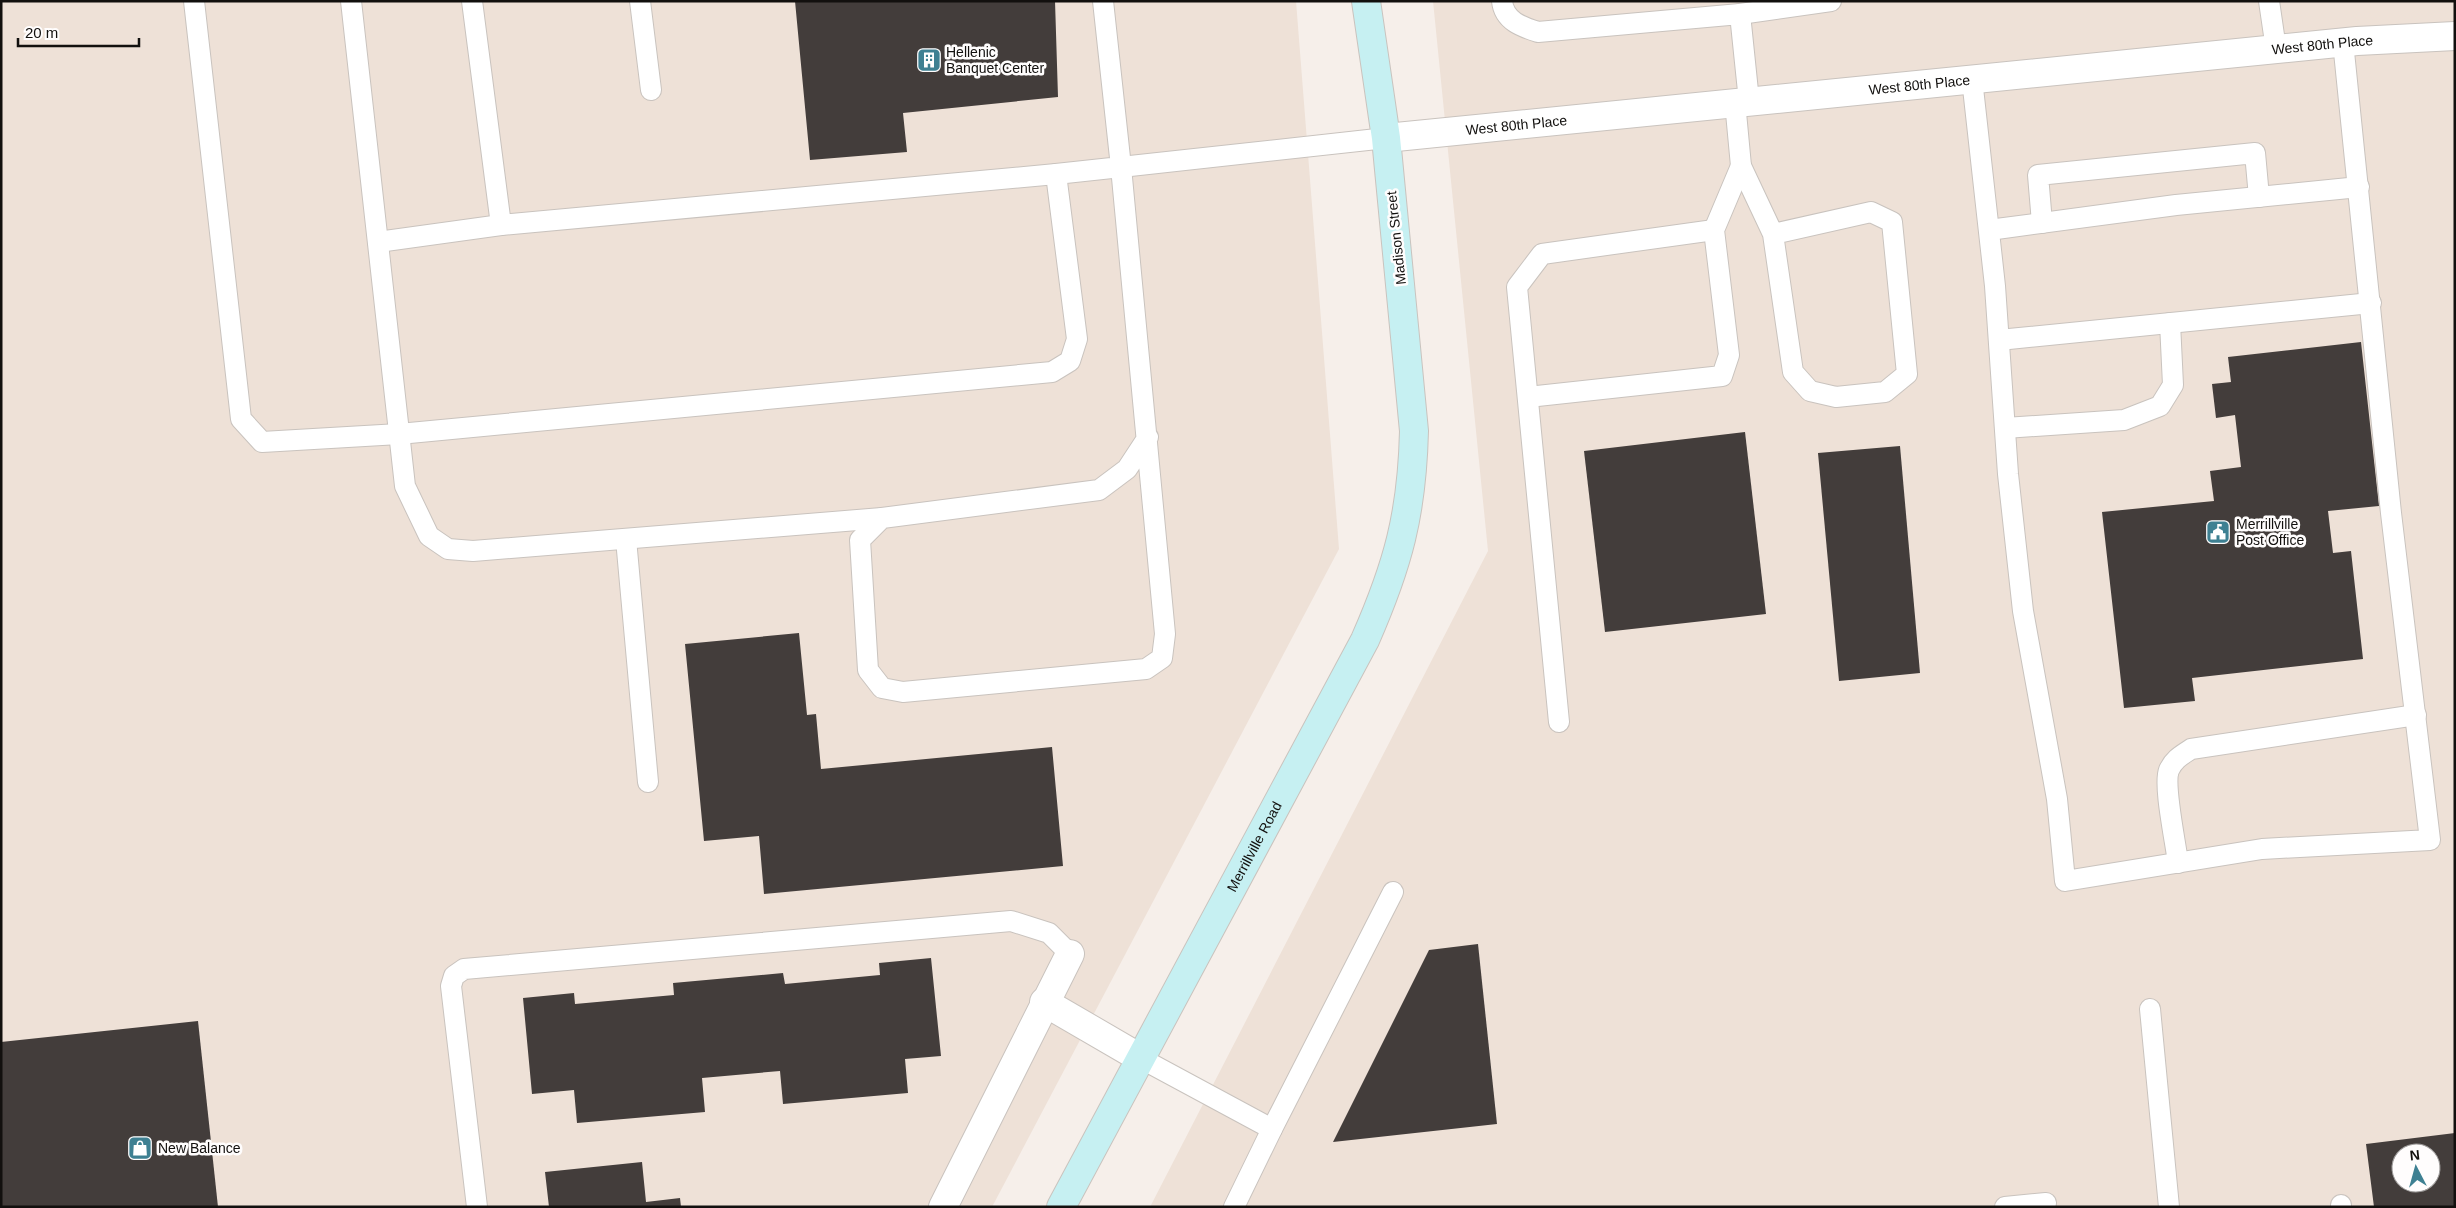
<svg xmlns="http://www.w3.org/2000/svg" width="2456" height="1208" font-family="Helvetica,sans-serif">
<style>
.built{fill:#eee1d7;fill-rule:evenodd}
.building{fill:#433d3b;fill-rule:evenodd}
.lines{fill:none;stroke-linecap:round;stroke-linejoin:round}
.lane-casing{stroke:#c9c3be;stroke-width:22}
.street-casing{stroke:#c9c3be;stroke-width:30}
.secondary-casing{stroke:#c9c3be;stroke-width:30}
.lane{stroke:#fff;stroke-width:20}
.street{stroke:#fff;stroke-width:28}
.secondary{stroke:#c6f0f2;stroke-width:28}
.labels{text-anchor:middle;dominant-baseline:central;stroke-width:5;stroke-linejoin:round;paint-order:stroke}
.street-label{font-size:14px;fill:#12100e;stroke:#fffdfd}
.poi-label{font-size:14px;fill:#12100e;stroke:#fffdfd;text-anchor:start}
</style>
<rect width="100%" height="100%" fill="#f6efea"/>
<!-- built -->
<g class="built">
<polygon points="1,1 1296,1 1339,549 992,1207 1,1207"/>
<path d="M1433,1H2455V1207H1150L1488,551ZM2401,1153H2431V1183H2401Z"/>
</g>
<!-- building -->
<g class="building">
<polygon points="795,1 1055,1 1058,97 903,113 907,152 810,160"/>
<polygon points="2361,342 2379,506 2328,511 2333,553 2351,551 2363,659 2192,678 2195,701 2124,708 2102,512 2214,501 2210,471 2241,467 2235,415 2216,418 2212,384 2231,382 2228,357"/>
<polygon points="1745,432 1766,614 1605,632 1584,451"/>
<polygon points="1900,446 1920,673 1839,681 1818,453"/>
<polygon points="799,633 807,715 816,714 821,769 1052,747 1063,866 764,894 759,836 704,841 685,644"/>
<polygon points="1478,944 1497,1124 1333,1142 1429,950"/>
<polygon points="931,958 941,1056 905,1059 908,1093 783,1104 780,1071 702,1078 705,1112 577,1123 574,1090 532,1094 523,998 574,993 575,1004 674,995 673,983 783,973 785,984 880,975 879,963"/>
<polygon points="198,1021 218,1207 1,1207 1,1042"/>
<path d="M2455,1133V1207H2374L2366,1144ZM2401,1153H2431V1183H2401Z"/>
<polygon points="642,1162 646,1202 680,1198 681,1207 549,1207 545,1172"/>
</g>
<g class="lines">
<!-- lane casing -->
<g class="lane-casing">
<g id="lane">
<polyline points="194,1 241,419 262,442 399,434 1052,372 1070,361 1077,339 1056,174 1121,167 1103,1"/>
<polyline points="351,1 405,486 429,536 448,549 473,551 882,518"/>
<polyline points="472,1 501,225 1056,174"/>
<polyline points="640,1 651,90"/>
<path d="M1502,1C1504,21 1522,27 1538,32L1740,14L1749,101"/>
<polyline points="2269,1 2276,49"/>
<polyline points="1740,14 1831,1"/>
<polyline points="1972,79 1995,286 2008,474 2023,611 2057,799 2065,881 2262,849 2430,840 2391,513 2343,42"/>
<polyline points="1735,102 1741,166 1773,234 1793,372 1810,391 1836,397 1885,392 1907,374 1892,222 1871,212 1773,234"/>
<polyline points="2042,223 2038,175 2255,153 2259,197"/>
<polyline points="1989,230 2176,205 2359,187"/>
<polyline points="378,242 501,225"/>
<polyline points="1999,340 2371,303"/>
<polyline points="1528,397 1722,376 1729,355 1714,230 1741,166"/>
<polyline points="2005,428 2124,420 2160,406 2173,385 2170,323"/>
<polyline points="1148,437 1127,469 1099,490 882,518 860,540 868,670 882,688 903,692 1146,669 1162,658 1165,634 1121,167 1386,138"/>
<polyline points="626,539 648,782"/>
<polyline points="1559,722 1517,287 1542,254 1714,230"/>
<path d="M2178,863C2176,844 2163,785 2169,770C2174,759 2182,755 2191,749L2416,715"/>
<polyline points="2150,1009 2169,1207"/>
<polyline points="1142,1059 1272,1129 1234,1207"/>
<polyline points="1272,1129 1393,892"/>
<polyline points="2341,1205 2341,1207"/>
<polyline points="477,1207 451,986 454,976 464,969 1011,921 1049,933 1070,954"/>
<polyline points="2005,1207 2046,1203"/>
</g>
</g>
<!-- street casing -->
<g class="street-casing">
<g id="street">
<path id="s1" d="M1386,138L2357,41L2455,36"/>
<polyline points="1044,1002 1142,1059"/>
<polyline points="943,1207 1070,954"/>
</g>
</g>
<!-- secondary casing -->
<g class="secondary-casing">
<g id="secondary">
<path id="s2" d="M1061,1207L1365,640C1398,565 1412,514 1414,431L1386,138L1366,1"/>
</g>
</g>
<!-- lane -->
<use href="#lane" class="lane"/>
<!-- street -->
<use href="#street" class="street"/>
<!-- secondary -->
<use href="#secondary" class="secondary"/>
</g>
<!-- icons -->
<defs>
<g id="building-square" transform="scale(1.25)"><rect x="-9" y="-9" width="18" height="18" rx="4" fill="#3e8092" stroke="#fffdfd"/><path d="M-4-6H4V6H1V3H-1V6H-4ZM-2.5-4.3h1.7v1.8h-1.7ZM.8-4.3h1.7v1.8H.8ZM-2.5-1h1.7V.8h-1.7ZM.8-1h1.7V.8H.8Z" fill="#fff"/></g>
<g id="civic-square" transform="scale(1.25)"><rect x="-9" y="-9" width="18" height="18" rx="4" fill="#3e8092" stroke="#fffdfd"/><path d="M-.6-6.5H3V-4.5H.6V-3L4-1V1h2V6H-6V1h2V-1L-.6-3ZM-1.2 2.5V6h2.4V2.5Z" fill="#fff"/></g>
<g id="shop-square" transform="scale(1.25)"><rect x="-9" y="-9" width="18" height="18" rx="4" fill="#3e8092" stroke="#fffdfd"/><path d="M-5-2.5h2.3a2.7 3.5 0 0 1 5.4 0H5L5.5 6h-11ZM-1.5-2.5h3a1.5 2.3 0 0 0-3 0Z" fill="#fff"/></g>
</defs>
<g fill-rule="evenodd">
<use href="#building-square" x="929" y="60"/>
<use href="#civic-square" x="2218" y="532"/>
<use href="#shop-square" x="140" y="1148"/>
</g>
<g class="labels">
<!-- street labels -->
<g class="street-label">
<text stroke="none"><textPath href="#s1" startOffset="941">West 80th Place</textPath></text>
<text stroke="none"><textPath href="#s1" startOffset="536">West 80th Place</textPath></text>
<text stroke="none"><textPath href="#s1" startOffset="131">West 80th Place</textPath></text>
<text transform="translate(1396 238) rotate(-96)">Madison Street</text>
<text stroke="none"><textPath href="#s2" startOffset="409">Merrillville Road</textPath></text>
</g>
<!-- poi labels -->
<g class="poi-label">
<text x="946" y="52">Hellenic<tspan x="946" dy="16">Banquet Center</tspan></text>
<text x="2236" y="524">Merrillville<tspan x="2236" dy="16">Post Office</tspan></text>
<text x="158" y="1148">New Balance</text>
</g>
</g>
<!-- border -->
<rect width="2456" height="1208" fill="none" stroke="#12100e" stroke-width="5"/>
<!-- north arrow -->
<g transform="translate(2416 1168) rotate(354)"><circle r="24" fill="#fffdfd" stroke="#a09e9d"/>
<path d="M0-4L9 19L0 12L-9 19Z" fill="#3e8092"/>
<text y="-8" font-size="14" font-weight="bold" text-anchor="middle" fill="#12100e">N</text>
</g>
<!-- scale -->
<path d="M18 38v8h121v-8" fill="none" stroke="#12100e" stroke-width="2.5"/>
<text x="25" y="38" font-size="15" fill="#12100e" stroke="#fffdfd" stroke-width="4" paint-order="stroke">20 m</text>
</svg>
